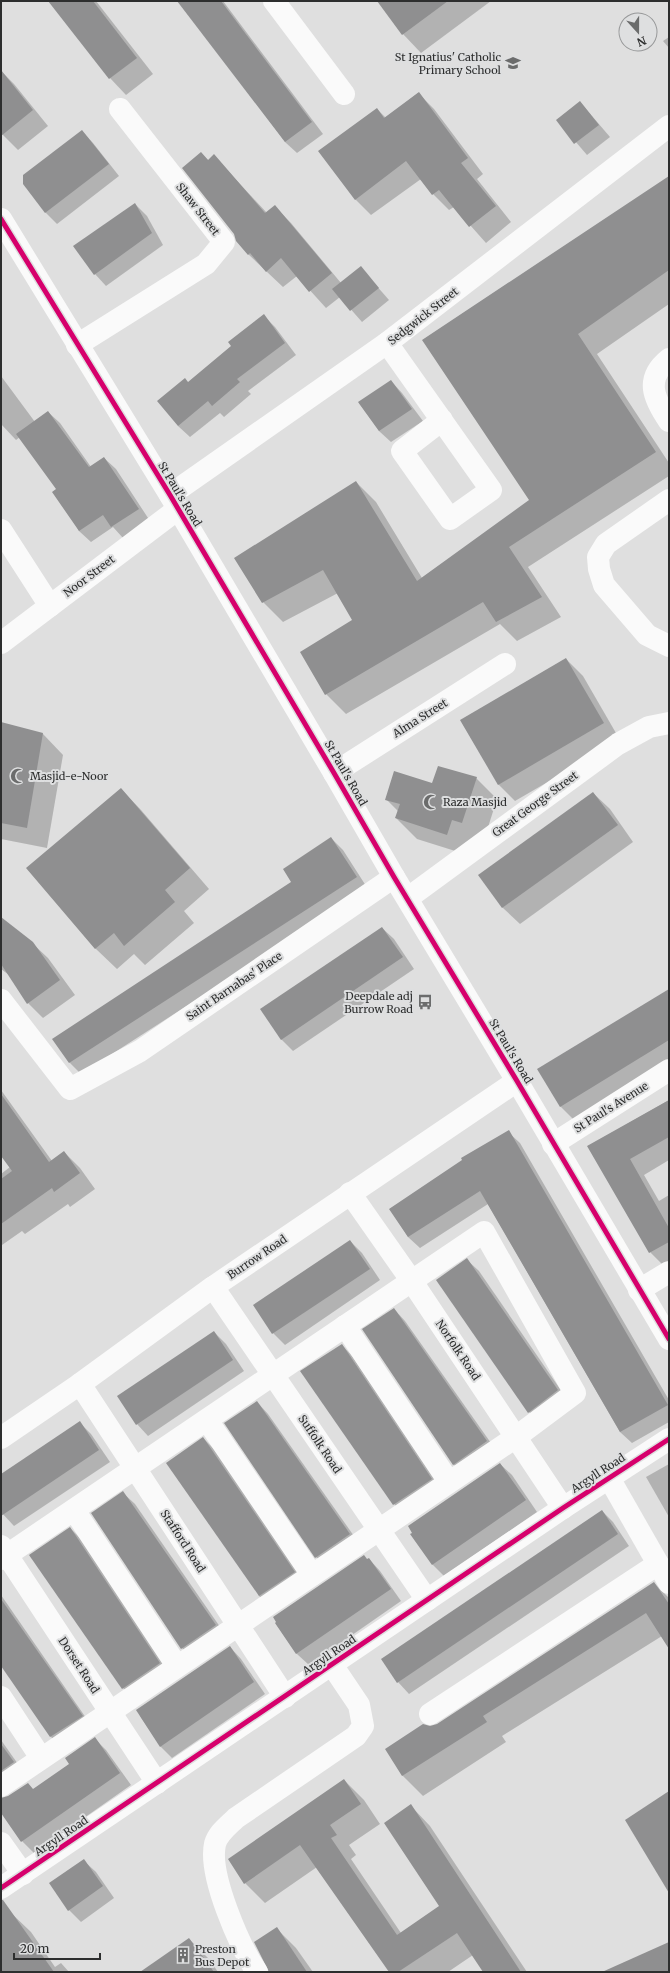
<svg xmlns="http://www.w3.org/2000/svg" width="670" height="1973" font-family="Merriweather,serif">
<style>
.shadow{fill:#0003}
.building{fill:#8f8f90}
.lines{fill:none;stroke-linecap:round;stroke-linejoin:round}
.minor{stroke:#fafafa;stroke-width:22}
.cycleway-casing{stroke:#dedfe0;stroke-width:8}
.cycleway{stroke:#d6006c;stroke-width:5}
.labels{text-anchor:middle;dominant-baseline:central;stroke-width:4;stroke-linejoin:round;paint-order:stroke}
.poi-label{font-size:11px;fill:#2d2e2e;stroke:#dedfe0;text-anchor:start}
.street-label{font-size:11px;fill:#2d2e2e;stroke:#dedfe0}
</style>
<rect width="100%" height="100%" fill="#dfdfdf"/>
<!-- shadow -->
<g class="shadow">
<polygon points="50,1 96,1 153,74 126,95 110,78"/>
<polygon points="179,1 223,1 323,134 297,153 285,142"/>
<polygon points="378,1 491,1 421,53 403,34"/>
<polygon points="669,37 669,48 663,41"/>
<polygon points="1,71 14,84 48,126 18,150 1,133"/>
<polygon points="418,93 434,109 483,174 477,179 511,222 486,243 454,207 449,210 433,194 421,179 371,215 355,199 377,109 386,118"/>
<polygon points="580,102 610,137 587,155 557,120"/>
<polygon points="82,131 93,143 119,176 57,224 46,213 24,184"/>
<polygon points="201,153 209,161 214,156 267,213 275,207 291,223 341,283 361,268 389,300 362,322 340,297 326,308 297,276 283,287 248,254"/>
<polygon points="669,177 669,304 597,354 669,463 669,476 528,567 561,617 517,641 500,624 346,714 326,694 353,620 338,593 283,622 263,602 356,482 376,502 422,578 531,500 423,340"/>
<polygon points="135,204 147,216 163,245 106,286 95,274"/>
<polygon points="264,316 275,327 296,355 248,391 251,394 224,417 220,413 190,437 178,426 189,383 233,346"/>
<polygon points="1,376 35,422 48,412 60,423 91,467 104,458 116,469 150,521 123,538 113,527 91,542 79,531 58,489 20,437 16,440 1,424"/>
<polygon points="391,381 402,393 423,421 391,442 379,431 359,403"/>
<polygon points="566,659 583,676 620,740 515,801 499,785 461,721"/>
<polygon points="1,724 43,734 63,755 47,848 1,839"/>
<polygon points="476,778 497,799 483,843 468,855 417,839 396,818 398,811 386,799 433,784"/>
<polygon points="121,789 141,810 209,889 184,911 194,923 145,965 134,954 117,969 96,949 28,868"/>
<polygon points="593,793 610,809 633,842 520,924 503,908 480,875"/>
<polygon points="331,838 343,850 368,889 81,1074 70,1063 54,1039 293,882"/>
<polygon points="1,918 32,943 48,958 75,995 43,1018 28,1003 9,975 1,969"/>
<polygon points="382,928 394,939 414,969 293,1051 281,1039"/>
<polygon points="669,990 669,1066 577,1123 560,1106"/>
<polygon points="1,1090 52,1161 64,1152 80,1168 95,1189 70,1207 68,1204 25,1234 22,1231 2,1245 1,1174 10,1167 1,1154"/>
<polygon points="669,1100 669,1160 644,1175 659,1201 669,1195 669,1265 665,1267 650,1252 589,1146"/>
<polygon points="508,1132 520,1143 669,1400 669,1422 632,1443 620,1432 488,1204 420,1248 408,1237 390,1209"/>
<polygon points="350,1241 362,1253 380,1280 285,1345 273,1333"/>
<polygon points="467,1260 479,1271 569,1402 540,1423 529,1412"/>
<polygon points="394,1309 405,1321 498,1453 465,1476 453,1464"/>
<polygon points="214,1332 226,1344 244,1371 148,1436 137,1424"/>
<polygon points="342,1345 353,1357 443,1491 406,1516 394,1504 302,1372"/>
<polygon points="257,1402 268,1414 361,1546 328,1569 316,1557 226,1423"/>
<polygon points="80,1423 91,1434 110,1462 14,1526 1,1512 1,1476"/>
<polygon points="203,1438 215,1450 306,1584 271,1607 259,1596"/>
<polygon points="500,1464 512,1475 537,1512 444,1576 433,1565 412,1535"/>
<polygon points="669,1464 669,1517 646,1477"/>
<polygon points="123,1493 135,1504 227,1637 193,1660 182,1648"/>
<polygon points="602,1511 613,1522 629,1546 409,1694 398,1682"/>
<polygon points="70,1528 82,1540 171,1675 134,1700 123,1688"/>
<polygon points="369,1559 380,1571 401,1601 309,1665 297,1654 276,1624"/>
<polygon points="654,1583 669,1598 669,1647 662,1636 502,1736 506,1742 423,1796 402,1775 430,1727 437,1725"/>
<polygon points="1,1595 93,1728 63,1748 51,1737 1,1664"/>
<polygon points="230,1647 241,1659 265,1694 172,1758 161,1747 140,1716"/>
<polygon points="95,1739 106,1750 131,1785 34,1853 22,1841 1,1811 1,1799 34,1790 70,1764"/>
<polygon points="1,1740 25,1774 1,1793"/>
<polygon points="344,1780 364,1800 380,1824 349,1845 356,1855 351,1859 401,1933 441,1906 411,1806 430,1826 527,1972 484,1972 473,1955 448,1972 391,1972 317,1867 265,1903 245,1883"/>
<polygon points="84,1861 96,1872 114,1898 81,1922 69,1910 51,1884"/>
<polygon points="10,1912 31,1932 55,1967 61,1963 69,1972 1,1972 1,1918"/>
<polygon points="276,1928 296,1948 313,1972 270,1972"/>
<polygon points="189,1939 209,1959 218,1972 142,1972"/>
</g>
<!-- building -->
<g class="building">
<polygon points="48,1 93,1 137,58 109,79"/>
<polygon points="177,1 221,1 312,122 285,142"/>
<polygon points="377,1 448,1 402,35"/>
<polygon points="1,70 33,110 1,136"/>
<polygon points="419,92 468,158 461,163 496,206 469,227 439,190 432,195 406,161 355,200 318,151 377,108 384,118"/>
<polygon points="580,101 599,125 574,144 556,120"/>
<polygon points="82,130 109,164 45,213 23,184 23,175"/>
<polygon points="201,152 208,160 214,154 265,213 275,205 332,273 309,292 281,258 266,272 250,253 248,255 236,241 234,234 182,168"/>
<polygon points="669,176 669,270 578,334 656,452 509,547 542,597 496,622 483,602 325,695 300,652 352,620 323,570 262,603 234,558 356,481 417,581 529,500 422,340"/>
<polygon points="135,203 152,233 94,275 73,246"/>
<polygon points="361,266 379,288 350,311 332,289"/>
<polygon points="264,314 285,343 237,379 240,382 212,406 208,401 178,426 157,401 185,378 188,382 231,346 228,342"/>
<polygon points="391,380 412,409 379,431 358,402"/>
<polygon points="48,411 89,467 104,457 139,509 111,527 103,515 79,531 52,492 56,489 16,434"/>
<polygon points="566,658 604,723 498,785 460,720"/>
<polygon points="1,722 43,733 27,828 1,823"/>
<polygon points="438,766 477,777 462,823 452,820 447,835 395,818 400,804 385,800 394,771 432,783"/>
<polygon points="121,788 190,868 165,890 175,902 124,946 114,933 95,949 26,868"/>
<polygon points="593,792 618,825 502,908 478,875"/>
<polygon points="331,837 357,877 69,1063 52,1039 291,882 283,869"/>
<polygon points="1,917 33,942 60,980 27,1004 1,964"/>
<polygon points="382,927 403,957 281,1040 260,1009"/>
<polygon points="669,989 669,1040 560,1107 537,1069"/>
<polygon points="1,1094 49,1162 64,1151 80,1173 54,1192 52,1188 1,1224 1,1179 12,1171 1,1156"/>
<polygon points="669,1100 669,1137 630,1159 669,1228 669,1242 649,1253 587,1146"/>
<polygon points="509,1130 668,1405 620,1432 480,1191 408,1237 389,1209 462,1160 461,1158"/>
<polygon points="350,1240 370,1269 272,1334 253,1305"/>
<polygon points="467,1258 558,1390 528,1413 436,1280"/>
<polygon points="394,1308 487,1441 453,1465 362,1329"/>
<polygon points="214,1331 233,1360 136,1425 117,1396"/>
<polygon points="342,1344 432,1479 393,1505 300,1371"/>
<polygon points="257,1401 350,1534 315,1558 224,1423"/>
<polygon points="80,1421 99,1450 1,1516 1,1474"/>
<polygon points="203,1437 295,1572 259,1596 166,1463"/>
<polygon points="500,1463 526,1500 432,1565 410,1534 412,1533 408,1526"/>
<polygon points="123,1491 216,1625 181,1649 91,1513"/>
<polygon points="602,1510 618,1534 397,1683 381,1659"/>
<polygon points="70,1527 160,1663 122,1689 29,1555"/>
<polygon points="364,1555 367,1559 369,1558 391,1589 296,1654 275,1623 276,1622 273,1617"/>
<polygon points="654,1582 669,1604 669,1649 646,1613 483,1716 487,1722 402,1776 385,1749 423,1724 430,1726 437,1724"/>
<polygon points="1,1599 83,1716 50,1737 1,1666"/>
<polygon points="230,1646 254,1682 160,1747 136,1710"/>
<polygon points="95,1737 120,1773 21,1842 1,1813 1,1798 8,1796 28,1783 33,1789 69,1764 65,1758"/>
<polygon points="1,1744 14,1762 1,1771"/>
<polygon points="344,1779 361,1804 330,1825 337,1835 331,1838 397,1935 439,1906 384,1823 411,1804 521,1972 483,1972 457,1933 398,1972 389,1972 300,1845 244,1884 228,1859"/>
<polygon points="669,1791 669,1893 625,1820"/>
<polygon points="84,1859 103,1886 68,1911 49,1883"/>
<polygon points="1,1900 3,1900 54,1972 1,1972"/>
<polygon points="277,1927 307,1972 269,1972 254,1942"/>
<polygon points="189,1938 214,1972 140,1972"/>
<polygon points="669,1942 669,1972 602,1972"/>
</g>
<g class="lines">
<!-- minor -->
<g class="minor">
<polyline points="274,1 344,94"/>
<polyline points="1,219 170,495 334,773 394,877 517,1081 669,1339"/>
<polyline points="387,343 491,490 450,519 402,451 442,420"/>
<polyline points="77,345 206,264 224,242 120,109"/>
<path d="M669,359C644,379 654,399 669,421"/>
<polyline points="170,495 387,343 669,126"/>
<polyline points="669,500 606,544 598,557 599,569 604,585 647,635 669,646"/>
<polyline points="1,530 50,606"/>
<polyline points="1,643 178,509"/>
<polyline points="334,773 505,664"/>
<polyline points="408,898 618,744 649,727 669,723"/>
<polyline points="1,1000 70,1089 140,1051 394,877"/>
<polyline points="553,1144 669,1070"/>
<polyline points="350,1193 411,1280 563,1508"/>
<polyline points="213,1287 427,1600"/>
<polyline points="639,1290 669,1272"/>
<polyline points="345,1326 449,1482"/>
<polyline points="80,1384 285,1697"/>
<polyline points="207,1420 312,1575"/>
<polyline points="1,1438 80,1384 213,1287 517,1081"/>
<polyline points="609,1478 669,1583"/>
<polyline points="74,1510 177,1666"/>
<polyline points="1,1546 157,1783"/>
<polyline points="1,1559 484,1232 575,1393 516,1437 1,1786"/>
<polyline points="1,1697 41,1758"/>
<polyline points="430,1714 658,1564"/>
<polyline points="1,1843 23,1874"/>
<polyline points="1,1888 563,1508 669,1439"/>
<path d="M257,1972C240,1947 208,1875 215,1844C218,1833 228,1826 236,1818L356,1736L363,1726L359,1705L332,1665"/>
</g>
<!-- cycleway casing -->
<g class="cycleway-casing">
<g id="cycleway">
<polyline points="1,219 170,495 334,773 394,877 517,1081 669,1339"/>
<polyline points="1,1888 563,1508 669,1439"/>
</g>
</g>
<!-- cycleway -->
<use href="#cycleway" class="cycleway"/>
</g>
<!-- icons -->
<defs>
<g id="school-bare" transform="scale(1.2)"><path d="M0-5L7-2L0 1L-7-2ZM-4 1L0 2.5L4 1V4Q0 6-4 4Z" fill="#6b6c6c" stroke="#dedfe0" stroke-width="2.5" paint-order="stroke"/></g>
<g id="mosque-bare" transform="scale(1.2)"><path d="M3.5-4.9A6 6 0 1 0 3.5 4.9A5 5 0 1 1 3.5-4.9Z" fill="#6b6c6c" stroke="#dedfe0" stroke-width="2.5" paint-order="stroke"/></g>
<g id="bus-bare" transform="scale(1.2)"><path d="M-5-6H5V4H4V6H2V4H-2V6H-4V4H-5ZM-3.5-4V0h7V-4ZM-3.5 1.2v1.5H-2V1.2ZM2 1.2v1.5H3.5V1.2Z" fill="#6b6c6c" stroke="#dedfe0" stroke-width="2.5" paint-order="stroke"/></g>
<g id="building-bare" transform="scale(1.2)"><path d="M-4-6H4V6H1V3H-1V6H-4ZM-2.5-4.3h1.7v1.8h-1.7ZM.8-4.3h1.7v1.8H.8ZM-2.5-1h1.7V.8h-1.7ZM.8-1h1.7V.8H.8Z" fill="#6b6c6c" stroke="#dedfe0" stroke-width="2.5" paint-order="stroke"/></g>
</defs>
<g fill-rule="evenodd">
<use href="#school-bare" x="513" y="63"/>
<use href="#mosque-bare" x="18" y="776"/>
<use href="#mosque-bare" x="431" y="802"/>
<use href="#bus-bare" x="425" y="1002"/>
<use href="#building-bare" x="183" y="1955"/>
</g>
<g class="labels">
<!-- poi labels -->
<g class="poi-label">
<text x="501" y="57" text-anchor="end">St Ignatius' Catholic<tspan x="501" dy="13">Primary School</tspan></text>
<text x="30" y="776">Masjid-e-Noor</text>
<text x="443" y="802">Raza Masjid</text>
<text x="413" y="996" text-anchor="end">Deepdale adj<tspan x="413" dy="13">Burrow Road</tspan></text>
<text x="195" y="1949">Preston<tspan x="195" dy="13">Bus Depot</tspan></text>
</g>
<!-- street labels -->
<g class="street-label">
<text transform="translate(198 209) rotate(52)">Shaw Street</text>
<text transform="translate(423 316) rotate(-38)">Sedgwick Street</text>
<text transform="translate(180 494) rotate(59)">St Paul's Road</text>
<text transform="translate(89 576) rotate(-37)">Noor Street</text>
<text transform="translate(420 718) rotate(-32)">Alma Street</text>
<text transform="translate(346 773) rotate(60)">St Paul's Road</text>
<text transform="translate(535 804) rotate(-36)">Great George Street</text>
<text transform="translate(234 986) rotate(-34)">Saint Barnabas' Place</text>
<text transform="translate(511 1051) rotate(59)">St Paul's Road</text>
<text transform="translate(611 1107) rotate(-32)">St Paul's Avenue</text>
<text transform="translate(257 1257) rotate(-34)">Burrow Road</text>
<text transform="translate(458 1350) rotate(56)">Norfolk Road</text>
<text transform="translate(320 1444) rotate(56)">Suffolk Road</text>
<text transform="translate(598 1473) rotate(-33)">Argyll Road</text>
<text transform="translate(183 1541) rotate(57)">Stafford Road</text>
<text transform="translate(329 1655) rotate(-34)">Argyll Road</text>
<text transform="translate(79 1665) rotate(57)">Dorset Road</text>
<text transform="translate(61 1836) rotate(-34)">Argyll Road</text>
</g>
</g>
<!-- border -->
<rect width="670" height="1973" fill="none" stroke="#2d2e2e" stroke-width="4"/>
<!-- north arrow -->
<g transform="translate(638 32) rotate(159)"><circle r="19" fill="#dedfe0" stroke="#979899"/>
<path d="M0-3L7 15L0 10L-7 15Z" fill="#6b6c6c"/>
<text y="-6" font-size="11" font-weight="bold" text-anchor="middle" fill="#2d2e2e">N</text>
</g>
<!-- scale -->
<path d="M14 1953v6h86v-6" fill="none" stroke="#2d2e2e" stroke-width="2"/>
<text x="20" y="1953" font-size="12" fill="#2d2e2e" stroke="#dedfe0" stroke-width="3" paint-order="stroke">20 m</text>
</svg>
